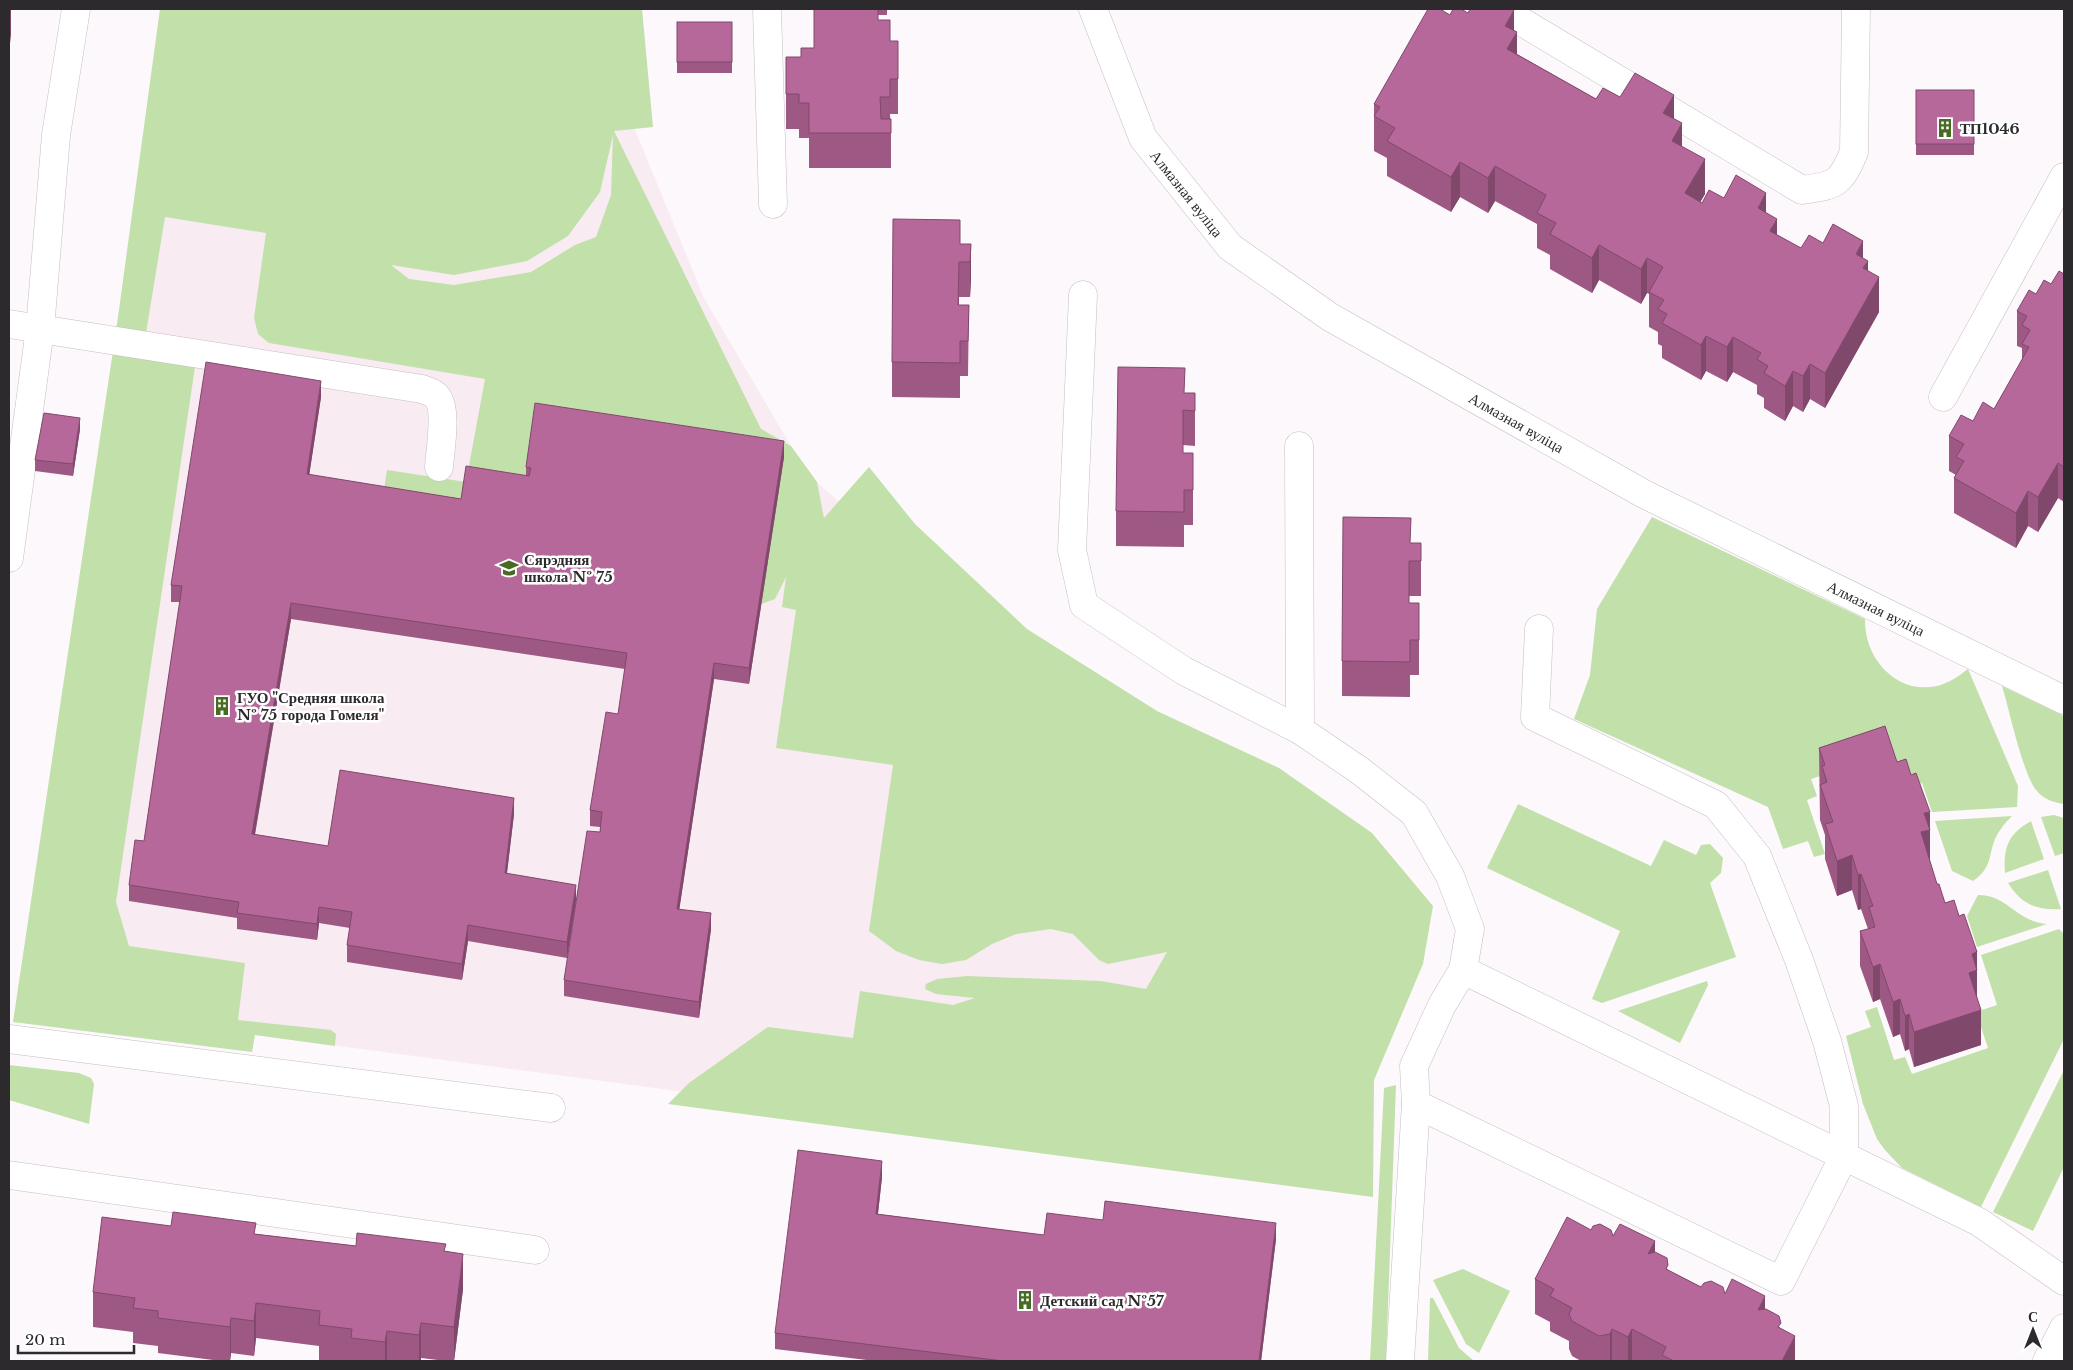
<svg xmlns="http://www.w3.org/2000/svg" width="2073" height="1370" font-family="'Libre Baskerville',serif">
<style>
.built{fill:#f8ebf2}
.green{fill:#c2e0a9;fill-rule:evenodd}
.lines{fill:none;stroke-linecap:round;stroke-linejoin:round}
.minor-casing{stroke:#c4bfc2;stroke-width:29}
.minor{stroke:#fff;stroke-width:28}
.wall{fill:#9d5984}
.shaded-wall{fill:#80496c}
.building{fill:#b7689a;stroke:#80496c}
.labels{text-anchor:middle;dominant-baseline:central;stroke-width:5;stroke-linejoin:round;paint-order:stroke}
.poi-label{font-size:15px;font-weight:bold;fill:#2c2a2c;stroke:#fff;text-anchor:start}
.street-label{font-size:15px;fill:#2c2a2c;stroke:#fff}
</style>
<rect width="100%" height="100%" fill="#fdf8fb"/>
<!-- built -->
<polygon class="built" points="185,9 631,120 704,298 791,446 817,482 1004,653 1345,1180 46,1007"/>
<!-- green -->
<g class="green">
<path d="M160,9H642L653,127L614,131L761,429L791,446L817,482L824,518L869,467L915,524L1027,629L1157,711L1279,768L1372,833L1433,906L1423,964L1374,1080L1373,1197L668,1104L689,1083L768,1027L853,1038L860,991L953,1005L975,998L936,994L925,989L926,984L937,979L967,976L1101,981L1146,989L1167,952L1108,964L1099,960L1073,934L1051,929L1016,934L992,944L966,960L942,964L919,960L896,951L869,931L893,765L776,748L796,610L782,607L786,577L775,599L761,604L783,457L526,483L461,515L382,503L387,470L466,482L485,379L269,343L258,334L254,318L266,233L165,217L144,345L197,353L116,902L129,946L245,963L238,1020L331,1030L336,1034L335,1046L255,1035L252,1052L13,1022L118,317ZM613,135L611,195L596,237L575,245L531,272L454,285L409,279L391,265L454,275L527,261L568,236L600,192Z"/>
<path d="M1652,517L1865,619C1864,658 1896,695 1937,686C1949,683 1959,676 1968,669L2018,786L2017,807L1932,812L1922,783L1901,790L1889,754L1811,779L1817,796L1807,800L1825,854L1814,857L1808,841L1783,849L1768,807L1574,719L1590,675L1597,609Z"/>
<path d="M2002,686L2064,716V804C2054,802 2044,800 2037,791C2023,776 2009,708 2002,686Z"/>
<polygon points="1518,804 1651,866 1664,840 1696,855 1701,845 1710,844 1723,858 1721,873 1710,883 1736,957 1602,1003 1592,999 1620,931 1487,868"/>
<polygon points="2054,815 2064,818 2064,853 2055,856 2041,817"/>
<path d="M2012,816C2005,823 1999,830 1995,839C1988,857 1992,868 1973,881L1952,871L1935,821Z"/>
<path d="M2031,821L2044,859L2005,873C2003,848 2008,834 2031,821Z"/>
<path d="M2048,870L2061,909C2037,911 2021,904 2008,883Z"/>
<path d="M1978,895C2008,895 2015,921 2047,924L1977,947L1967,916Z"/>
<polygon points="2059,929 2064,934 2064,1039 1981,1207 1902,1168 1885,1150 1877,1139 1863,1104 1846,1036 1871,1027 1865,1011 1877,1007 1894,1060 1905,1057 1912,1074 1988,1048 1976,1012 1997,1005 1981,955"/>
<polygon points="1707,981 1708,985 1680,1043 1618,1011"/>
<polygon points="9,1065 79,1073 91,1078 94,1084 89,1124 9,1100"/>
<polygon points="2064,1070 2064,1167 2033,1231 1993,1212"/>
<polygon points="1396,1085 1386,1361 1370,1361 1384,1088"/>
<polygon points="1463,1269 1510,1291 1479,1353 1466,1344 1433,1280"/>
<polygon points="1430,1298 1433,1298 1459,1348 1474,1361 1428,1361"/>
</g>
<g class="lines">
<!-- minor casing -->
<g class="minor-casing">
<g id="minor">
<polyline points="767,9 773,204"/>
<path id="s1" d="M1093,9L1143,138L1230,247L1330,317L1644,494L2064,700"/>
<path d="M1506,9L1522,22L1802,190C1836,185 1840,185 1854,152L1856,9"/>
<polyline points="1083,295 1072,550 1084,605 1184,671 1300,730"/>
<polyline points="9,324 40,329 56,135 76,9"/>
<polyline points="1943,397 2064,177"/>
<polyline points="1299,446 1300,730 1359,770 1414,813 1450,876 1470,929 1463,970"/>
<path d="M9,558L40,329L422,389C426,391 433,392 436,396C448,408 440,451 439,467"/>
<polyline points="1539,629 1535,717 1716,805 1757,856 1799,960 1827,1041 1844,1106 1844,1156 1781,1281 1416,1104 1414,1066 1442,1005 1463,970 1979,1222 2064,1281"/>
<polyline points="9,1039 551,1108"/>
<polyline points="9,1175 535,1250"/>
<polyline points="1400,1361 1416,1104"/>
<polyline points="2047,1361 2064,1328"/>
</g>
</g>
<!-- minor -->
<use href="#minor" class="minor"/>
</g>
<!-- wall -->
<g class="wall">
<polygon points="814,9 887,9 887,15 878,15 878,20 890,41 898,41 898,114 890,114 891,133 891,168 809,168 809,138 799,138 799,129 786,129 786,57 801,57 814,48"/>
<polygon points="1468,13 1514,30 1517,54 1596,99 1620,97 1674,118 1682,146 1705,194 1700,202 1702,203 1724,198 1766,213 1777,235 1801,248 1823,243 1863,258 1868,270 1879,312 1825,408 1810,399 1803,412 1793,406 1785,421 1764,408 1764,398 1757,394 1757,385 1733,372 1727,382 1706,371 1701,380 1662,358 1662,346 1658,344 1658,332 1649,327 1649,294 1647,293 1641,304 1599,280 1592,293 1550,269 1550,255 1537,248 1537,224 1495,201 1488,213 1460,197 1451,212 1387,176 1387,158 1374,151 1374,104 1450,15"/>
<rect x="677" y="22" width="55" height="51"/>
<rect x="1916" y="90" width="58" height="65"/>
<polygon points="960,244 971,244 971,279 970,297 959,297 959,305 969,305 968,376 960,376 960,398 892,397 892,362"/>
<polygon points="2064,274 2064,502 2058,498 2038,532 2028,526 2016,548 1954,513 1954,478 1956,475 1949,471 1949,436 1994,409 2022,361 2022,348 2017,346 2017,311 2036,294 2051,284"/>
<polygon points="1185,393 1195,393 1195,446 1183,445 1183,453 1193,453 1193,525 1184,525 1184,547 1116,546 1116,511"/>
<polygon points="321,397 309,475 461,499 526,476 526,467 784,457 749,684 714,679 679,910 711,929 699,1018 564,996 564,980 600,832 600,827 590,826 590,810 618,714 625,669 291,619 255,835 328,846 514,814 507,873 576,901 567,958 468,941 462,980 347,962 347,945 350,928 319,923 317,940 237,929 237,918 129,901 129,885 144,841 180,602 171,602 171,585"/>
<polygon points="80,429 73,476 35,471 35,460"/>
<polygon points="1411,543 1421,543 1421,596 1409,596 1409,603 1419,603 1419,675 1410,675 1410,697 1342,696 1342,661"/>
<polygon points="1819,748 1897,762 1930,828 1930,861 1937,884 1945,903 1959,916 1977,952 1977,999 1981,1045 1914,1067 1909,1049 1905,1051 1900,1034 1893,1037 1880,999 1873,1002 1860,966 1860,931 1868,929 1861,909 1858,910 1852,890 1837,896 1825,859 1825,835 1820,820"/>
<polygon points="882,1177 878,1214 1044,1235 1103,1220 1276,1239 1261,1361 875,1361 775,1349 775,1333"/>
<polygon points="171,1226 256,1234 356,1246 446,1251 463,1289 454,1361 446,1361 421,1358 421,1361 332,1361 319,1360 319,1346 256,1338 254,1356 231,1353 230,1361 221,1361 158,1353 158,1346 133,1343 133,1332 93,1327 93,1292"/>
<polygon points="1613,1236 1655,1252 1668,1270 1701,1287 1725,1294 1765,1309 1781,1329 1795,1361 1581,1361 1572,1356 1569,1349 1569,1341 1550,1331 1550,1322 1535,1314 1535,1279"/>
</g>
<!-- shaded-wall -->
<g class="shaded-wall">
<polygon points="10,9 11,9 11,35 9,52 9,17"/>
<polygon points="1514,10 1514,37 1517,32 1517,67 1507,84 1505,26"/>
<polygon points="1674,95 1674,130 1663,113"/>
<polygon points="1682,123 1682,158 1672,141"/>
<polygon points="1705,159 1705,194 1685,228 1685,193"/>
<polygon points="1460,162 1460,197 1451,212 1451,177"/>
<polygon points="1495,166 1495,201 1488,213 1488,178"/>
<polygon points="1766,193 1766,228 1758,208"/>
<polygon points="1777,219 1777,254 1770,231"/>
<polygon points="1863,241 1863,268 1868,261 1868,296 1856,254"/>
<polygon points="971,244 971,279 970,297 970,262"/>
<polygon points="1599,245 1599,280 1592,293 1592,258"/>
<polygon points="1647,258 1647,293 1641,304 1641,269"/>
<polygon points="1879,277 1879,312 1825,408 1825,373"/>
<polygon points="1706,336 1706,371 1701,380 1701,345"/>
<polygon points="1733,337 1733,372 1727,382 1727,347"/>
<polygon points="1810,364 1810,399 1803,412 1803,376"/>
<polygon points="1793,371 1793,406 1785,421 1785,386"/>
<polygon points="321,381 321,397 307,490 307,474"/>
<polygon points="80,418 80,429 73,476 73,464"/>
<polygon points="784,441 784,457 749,684 749,668"/>
<polygon points="2058,463 2058,498 2038,532 2038,497"/>
<polygon points="2028,491 2028,526 2016,548 2016,513"/>
<polygon points="291,603 291,619 252,850 252,834"/>
<polygon points="714,663 714,679 677,925 677,909"/>
<polygon points="514,798 514,814 505,889 505,873"/>
<polygon points="1930,812 1930,865 1921,832 1924,813"/>
<polygon points="1852,855 1852,890 1837,896 1837,861"/>
<polygon points="1861,874 1861,909 1858,910 1858,875"/>
<polygon points="576,885 576,901 567,958 567,942"/>
<polygon points="319,907 319,923 317,940 317,924"/>
<polygon points="711,913 711,929 699,1018 699,1002"/>
<polygon points="468,925 468,941 462,980 462,964"/>
<polygon points="1977,952 1977,1005 1969,973 1972,954"/>
<polygon points="1880,964 1880,999 1873,1002 1873,967"/>
<polygon points="1900,999 1900,1034 1893,1037 1893,1002"/>
<polygon points="1981,1010 1981,1045 1914,1067 1914,1032"/>
<polygon points="1909,1014 1909,1049 1905,1051 1905,1016"/>
<polygon points="882,1161 882,1177 876,1230 876,1214"/>
<polygon points="1276,1223 1276,1239 1261,1361 1259,1361"/>
<polygon points="1655,1241 1655,1276 1648,1254"/>
<polygon points="463,1254 463,1289 454,1361 454,1327"/>
<polygon points="1765,1296 1765,1331 1758,1310"/>
<polygon points="256,1303 256,1338 254,1356 254,1321"/>
<polygon points="231,1318 231,1353 230,1361 230,1327"/>
<polygon points="421,1323 421,1361 419,1361 419,1335"/>
<polygon points="1612,1329 1612,1361 1610,1361 1610,1334"/>
<polygon points="1632,1329 1632,1361 1628,1361 1628,1337"/>
<polygon points="387,1331 387,1361 385,1361 385,1342"/>
<polygon points="1795,1336 1795,1361 1782,1361"/>
</g>
<!-- building -->
<g class="building">
<polygon points="814,9 878,9 878,20 890,20 890,41 898,41 898,79 890,79 890,97 880,97 881,119 891,119 891,133 809,133 809,103 799,103 799,94 786,94 786,57 801,57 801,48 814,48"/>
<polygon points="1428,9 1440,9 1450,15 1453,9 1461,9 1468,13 1470,9 1512,9 1514,10 1505,26 1517,32 1507,49 1596,99 1603,88 1620,97 1635,73 1674,95 1663,113 1682,123 1672,141 1705,159 1685,193 1702,203 1709,190 1724,198 1736,175 1766,193 1758,208 1777,219 1770,231 1801,248 1809,235 1823,243 1833,224 1863,241 1856,254 1868,261 1863,268 1879,277 1825,373 1810,364 1803,376 1793,371 1785,386 1764,373 1768,366 1757,359 1761,353 1733,337 1727,347 1706,336 1701,345 1662,323 1667,314 1658,309 1664,300 1649,292 1663,267 1647,258 1641,269 1599,245 1592,258 1550,234 1556,223 1537,213 1546,195 1495,166 1488,178 1460,162 1451,177 1387,141 1395,128 1374,116 1380,107 1374,104"/>
<rect x="677" y="22" width="55" height="40"/>
<rect x="1916" y="90" width="58" height="54"/>
<polygon points="893,219 960,220 960,244 971,244 970,262 959,262 958,305 969,305 968,341 960,341 960,363 892,362"/>
<polygon points="2059,271 2064,274 2064,467 2058,463 2038,497 2028,491 2016,513 1954,478 1964,461 1956,457 1964,444 1949,436 1961,415 1973,421 1983,402 1994,409 2029,347 2022,344 2030,330 2022,325 2027,316 2017,311 2029,290 2036,294 2044,280 2051,284"/>
<polygon points="206,362 321,381 307,474 461,499 466,466 529,476 531,468 526,467 535,403 784,441 749,668 714,663 677,909 711,913 699,1002 564,980 587,831 600,832 602,812 590,810 606,712 618,714 627,653 291,603 252,834 328,846 340,770 514,798 505,873 576,885 567,942 468,925 462,964 347,945 352,912 319,907 317,924 237,913 239,902 129,885 135,840 144,841 182,586 171,585"/>
<polygon points="1118,367 1185,368 1184,393 1195,393 1195,411 1183,410 1183,453 1193,453 1193,490 1184,490 1184,512 1116,511"/>
<polygon points="44,413 80,418 73,464 35,460"/>
<polygon points="1343,517 1411,518 1410,543 1421,543 1421,561 1409,561 1409,603 1419,603 1419,640 1410,640 1410,662 1342,661"/>
<polygon points="1885,726 1897,762 1906,759 1911,775 1916,773 1930,812 1924,813 1930,830 1921,832 1937,884 1939,884 1945,903 1954,900 1959,916 1964,914 1977,952 1972,954 1977,970 1969,973 1981,1010 1914,1032 1909,1014 1905,1016 1900,999 1893,1002 1880,964 1873,967 1860,931 1875,927 1869,907 1873,906 1861,874 1858,875 1852,855 1837,861 1825,824 1833,822 1820,785 1827,782 1822,766 1825,765 1819,748"/>
<polygon points="798,1150 882,1161 876,1214 1044,1235 1047,1213 1103,1220 1105,1201 1276,1223 1259,1361 1003,1361 775,1333"/>
<polygon points="173,1212 256,1223 254,1234 356,1246 357,1233 446,1244 444,1251 463,1254 454,1327 421,1323 419,1335 387,1331 385,1342 351,1338 352,1329 319,1325 320,1311 256,1303 254,1321 231,1318 230,1327 158,1318 158,1311 133,1308 135,1298 93,1292 102,1217 171,1226"/>
<polygon points="1567,1217 1591,1230 1593,1226 1600,1224 1611,1230 1613,1236 1620,1224 1655,1241 1648,1254 1655,1252 1667,1258 1668,1265 1666,1269 1701,1287 1704,1283 1711,1281 1723,1287 1725,1294 1732,1279 1765,1296 1758,1310 1766,1309 1779,1316 1781,1323 1778,1327 1795,1336 1782,1361 1674,1361 1662,1355 1666,1347 1632,1329 1628,1337 1612,1329 1610,1334 1599,1336 1572,1321 1569,1314 1572,1308 1550,1296 1554,1289 1535,1279"/>
</g>
<!-- icons -->
<defs>
<g id="building-bare" transform="scale(1.5)"><path d="M-4-6H4V6H1V3H-1V6H-4ZM-2.5-4.3h1.7v1.8h-1.7ZM.8-4.3h1.7v1.8H.8ZM-2.5-1h1.7V.8h-1.7ZM.8-1h1.7V.8H.8Z" fill="#486b24" stroke="#fff" stroke-width="2.5" paint-order="stroke"/></g>
<g id="school-bare" transform="scale(1.5)"><path d="M0-5L7-2L0 1L-7-2ZM-4 1L0 2.5L4 1V4Q0 6-4 4Z" fill="#486b24" stroke="#fff" stroke-width="2.5" paint-order="stroke"/></g>
</defs>
<g fill-rule="evenodd">
<use href="#building-bare" x="1945" y="128"/>
<use href="#school-bare" x="509" y="568"/>
<use href="#building-bare" x="222" y="706"/>
<use href="#building-bare" x="1025" y="1300"/>
</g>
<g class="labels">
<!-- poi labels -->
<g class="poi-label">
<text x="1960" y="128">ТП1046</text>
<text x="524" y="559">Сярэдняя<tspan x="524" dy="17">школа № 75</tspan></text>
<text x="237" y="697">ГУО "Средняя школа<tspan x="237" dy="17">№ 75 города Гомеля"</tspan></text>
<text x="1040" y="1300">Детский сад №57</text>
</g>
<!-- street labels -->
<g class="street-label">
<text stroke="none"><textPath href="#s1" startOffset="209">Алмазная вуліца</textPath></text>
<text stroke="none"><textPath href="#s1" startOffset="614">Алмазная вуліца</textPath></text>
<text stroke="none"><textPath href="#s1" startOffset="1019">Алмазная вуліца</textPath></text>
</g>
</g>
<!-- border -->
<rect width="2073" height="1370" fill="none" stroke="#2c2a2c" stroke-width="20"/>
<!-- north arrow -->
<g transform="translate(2033 1330)" stroke="#ffffff" stroke-width="4" paint-order="stroke">
<path d="M0-4L9 19L0 12L-9 19Z" fill="#2c2a2c"/>
<text y="-8" font-size="14" font-weight="bold" text-anchor="middle" fill="#2c2a2c">С</text>
</g>
<!-- scale -->
<path d="M18 1345v8h116v-8" fill="none" stroke="#2c2a2c" stroke-width="2.5"/>
<text x="25" y="1345" font-size="15" fill="#2c2a2c" stroke="#ffffff" stroke-width="4" paint-order="stroke">20 m</text>
</svg>
